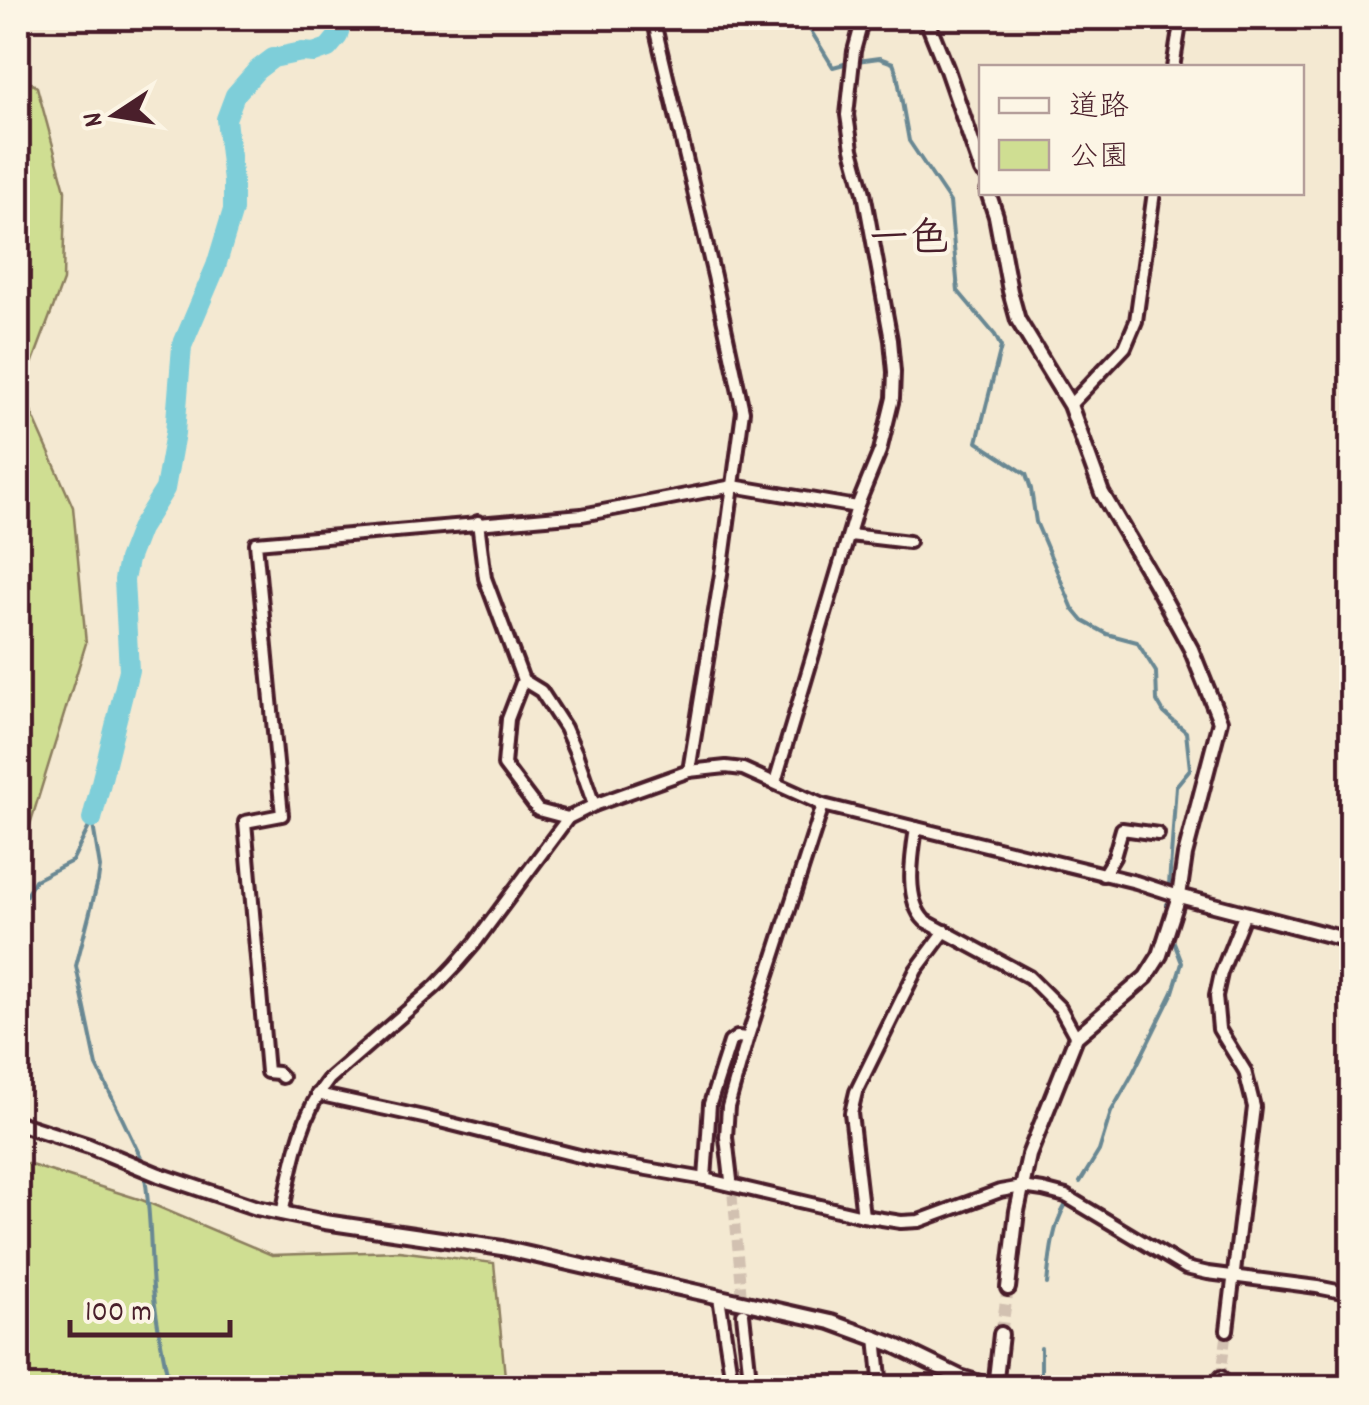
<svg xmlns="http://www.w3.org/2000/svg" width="1369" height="1405" font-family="Dekko,'Klee One',sans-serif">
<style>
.green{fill:#cfde92;stroke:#8c7e5e;stroke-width:2.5}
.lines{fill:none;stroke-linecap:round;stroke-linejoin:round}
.stream{stroke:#698893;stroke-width:4}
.river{stroke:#7eced9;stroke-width:20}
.minor-tunnel{stroke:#d2c1b1;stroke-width:10;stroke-dasharray:10 5;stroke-linecap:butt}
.tertiary-tunnel{stroke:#d2c1b1;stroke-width:12;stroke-dasharray:12 6;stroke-linecap:butt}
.minor-casing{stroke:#4a1f2b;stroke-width:18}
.tertiary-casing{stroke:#4a1f2b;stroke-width:20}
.minor{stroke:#fcf5e5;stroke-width:10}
.tertiary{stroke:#fcf5e5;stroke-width:12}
.labels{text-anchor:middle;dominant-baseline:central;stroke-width:8;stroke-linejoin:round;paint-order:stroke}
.quarter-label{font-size:40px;font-weight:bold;fill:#4a1f2b;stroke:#fcf5e5}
</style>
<rect width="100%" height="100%" fill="#f4e9d2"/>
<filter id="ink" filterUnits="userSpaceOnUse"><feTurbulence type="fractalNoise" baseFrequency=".01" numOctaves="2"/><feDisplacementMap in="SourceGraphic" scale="20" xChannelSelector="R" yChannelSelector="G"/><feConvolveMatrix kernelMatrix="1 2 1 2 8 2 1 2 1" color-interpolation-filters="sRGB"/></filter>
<g filter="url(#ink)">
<!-- green -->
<g class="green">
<polygon points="18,73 37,87 65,190 63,281 22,391 73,507 86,643 29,828 18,844"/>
<polygon points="18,1161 142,1200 272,1255 399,1251 494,1263 506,1387 18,1387"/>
</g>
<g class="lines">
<!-- stream -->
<g class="stream">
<polyline points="803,18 833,67 848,63"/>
<polyline points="857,61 879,58 893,63 897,74 909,141 950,202 958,291 995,335 1001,347 977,442 1026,474 1031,489 1036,522 1073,609 1083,621 1107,634 1137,642 1156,672 1157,701 1164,713 1186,732 1190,769 1176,786 1169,885"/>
<polyline points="92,819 100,867 98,881 76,966 97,1066 143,1162"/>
<polyline points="18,909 35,880 72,861 92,821"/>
<polyline points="1166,918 1167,904"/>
<path d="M144,1171C151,1210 150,1249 153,1288C156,1321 163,1355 170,1388"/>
<polyline points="1080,1182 1099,1151 1111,1112 1132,1075 1173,992 1182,963 1172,937"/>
<path d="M1047,1284C1050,1256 1052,1228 1066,1204"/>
<polyline points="1041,1373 1041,1348"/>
</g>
<!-- river -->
<polyline class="river" points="92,819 129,670 124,580 128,560 140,529 165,489 175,433 182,346 216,266 233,210 233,182 226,119 235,95 257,70 273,58 302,52 314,53 328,48 338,36 342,18"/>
<!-- minor-tunnel -->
<g class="minor-tunnel">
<polyline points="731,1180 743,1308"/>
<polyline points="1221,1377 1227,1330"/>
</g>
<!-- tertiary-tunnel -->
<polyline class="tertiary-tunnel" points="1001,1334 1008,1288"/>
<!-- minor casing -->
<g class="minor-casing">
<g id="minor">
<polyline points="653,18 714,276 743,411 721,574 689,771"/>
<polyline points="1173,68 1181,18"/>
<polyline points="1070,405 1125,347 1136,321 1154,192"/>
<polyline points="478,522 485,578 523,680 541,691 565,728 576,753 594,805"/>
<polyline points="850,535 909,542"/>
<polyline points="523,680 508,719 504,765 538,810 568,818"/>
<polyline points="775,782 857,507 880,451 893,398 894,372 891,340 864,193 852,149 847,115 854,51 863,18"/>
<path d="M916,828C912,855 904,900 925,921L1029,977L1060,1008L1076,1037"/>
<polyline points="1103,875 1114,857 1122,829 1158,834"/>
<polyline points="282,1077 278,1073 267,1072 245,822 282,815 256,543 582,515 733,486 857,507"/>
<polyline points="317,1094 428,1118 595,1160 705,1179 863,1216 901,1222 919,1221 1000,1191 1022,1187 1043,1190 1066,1196 1186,1268 1208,1273 1317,1287 1352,1294"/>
<polyline points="705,1179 710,1104 730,1042 737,1037 747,1038"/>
<polyline points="731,1180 726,1137 728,1107 747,1040 823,805"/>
<path d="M282,1214C292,1168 299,1116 329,1079L436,986L456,965L475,943L568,818L594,805L689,771L726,767L743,769L823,805L1136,882L1179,896"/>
<polyline points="863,1216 851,1113 856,1092 916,970 945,931"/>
<polyline points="719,1297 733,1388"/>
<polyline points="743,1314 751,1388"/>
<polyline points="1227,1330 1254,1107 1245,1071 1219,1029 1216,996 1221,973 1245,913"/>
<polyline points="876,1337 881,1388"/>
<polyline points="1220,1388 1221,1377"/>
</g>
</g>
<!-- tertiary casing -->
<g class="tertiary-casing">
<g id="tertiary">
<polyline points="926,18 947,70 982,171"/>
<polyline points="988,192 996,216 1010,291 1018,320 1070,405 1102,493 1155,583 1191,649 1220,721 1185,855 1179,896 1160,955 1146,977 1076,1037 1029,1155 1017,1211 1008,1288"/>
<polyline points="1179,896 1352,941"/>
<polyline points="18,1123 89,1146 159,1175 257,1208 325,1222 502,1248 831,1322 894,1345 960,1377 997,1388"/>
<polyline points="995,1388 1001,1334"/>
</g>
</g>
<!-- minor -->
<use href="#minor" class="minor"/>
<!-- tertiary -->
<use href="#tertiary" class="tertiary"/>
</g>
</g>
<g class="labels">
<!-- quarter labels -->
<g class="quarter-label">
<text x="909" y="242">一色</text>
</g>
</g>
<!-- margin -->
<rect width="1369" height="1405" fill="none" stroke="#fcf5e5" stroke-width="60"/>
<rect x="30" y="30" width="1309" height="1345" fill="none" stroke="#4a1f2b" stroke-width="4" filter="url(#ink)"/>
<!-- legend -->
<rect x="979" y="65" width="325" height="130" fill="#fcf5e5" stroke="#b59f9b" stroke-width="2.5"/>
<rect x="999" y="98" width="50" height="15" fill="#fcf5e5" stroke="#b59f9b" stroke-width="2.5"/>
<text x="1069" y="115" font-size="30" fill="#4a1f2b">道路</text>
<rect x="999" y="140" width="50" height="30" fill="#cfde92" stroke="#b59f9b" stroke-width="2.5"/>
<text x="1069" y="165" font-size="30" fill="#4a1f2b">公園</text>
<!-- north arrow -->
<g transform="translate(115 115) rotate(258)" stroke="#fcf5e5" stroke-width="8" paint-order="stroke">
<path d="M0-8L18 38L0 25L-18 38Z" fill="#4a1f2b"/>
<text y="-15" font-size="28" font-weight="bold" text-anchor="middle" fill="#4a1f2b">N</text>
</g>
<!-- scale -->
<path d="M70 1320v15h160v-15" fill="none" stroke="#4a1f2b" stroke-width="5"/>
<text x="85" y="1320" font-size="30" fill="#4a1f2b" stroke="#fcf5e5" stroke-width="8" paint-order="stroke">100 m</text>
</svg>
